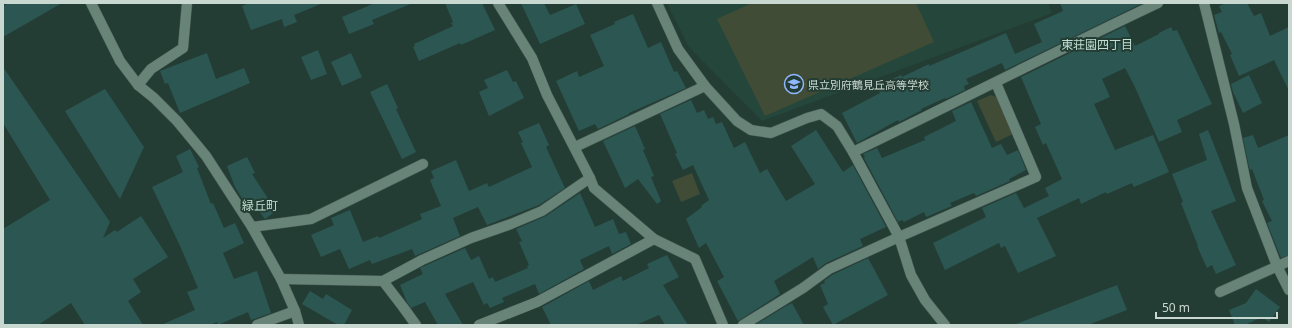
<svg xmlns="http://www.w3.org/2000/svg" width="1292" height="328" font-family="'Noto Sans','Noto Sans JP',sans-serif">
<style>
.built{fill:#25473b}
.green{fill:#404c36}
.building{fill:#2c5652}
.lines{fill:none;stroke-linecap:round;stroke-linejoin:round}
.street-casing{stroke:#445a52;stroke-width:11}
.street{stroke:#688378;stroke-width:10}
.labels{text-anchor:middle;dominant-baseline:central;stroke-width:4;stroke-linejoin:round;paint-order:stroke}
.poi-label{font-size:11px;fill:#c9d7d1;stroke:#243d34;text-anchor:start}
.neighbourhood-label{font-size:12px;fill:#c1dfd3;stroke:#243d34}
</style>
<rect width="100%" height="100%" fill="#243d34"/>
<!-- built -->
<polygon class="built" points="667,3 1048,3 1052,13 762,121 689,47"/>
<!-- green -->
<g class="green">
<polygon points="752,3 916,3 934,42 765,116 717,19"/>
<polygon points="991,95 999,98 1015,133 996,142 977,101"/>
<polygon points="692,173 700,194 681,202 672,181"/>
</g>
<!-- building -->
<g class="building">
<polygon points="9,3 62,3 3,37 3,6"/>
<polygon points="249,3 321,3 321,4 294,15 297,22 284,27 282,19 251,30 242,6"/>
<polygon points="375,3 413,3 372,20 374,24 349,34 342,17"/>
<polygon points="445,3 482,3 495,30 461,45 460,43 419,61 413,47 415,46 414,44 453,26 451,23 453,22"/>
<polygon points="521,3 544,3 550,15 576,4 585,24 540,44"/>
<polygon points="1060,3 1143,3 1005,70 1002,63 966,79 969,84 964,86 965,90 946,99 945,98 921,109 922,110 899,122 898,120 857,143 842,113 880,93 876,87 901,75 902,77 929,64 929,66 1006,33 1015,54 1042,42 1034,24 1063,11"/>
<polygon points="1226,3 1247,3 1254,16 1261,13 1270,36 1289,27 1289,91 1274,60 1239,76 1230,55 1232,54 1221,32 1219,33 1214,15 1222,12 1219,6"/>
<polygon points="633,14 648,48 661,42 674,72 677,71 686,88 629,113 629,114 598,129 595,124 579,131 556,81 577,71 579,77 604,66 590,35 615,24 614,22"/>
<polygon points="1125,26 1135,46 1159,34 1159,33 1171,27 1173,31 1177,30 1212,104 1177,120 1182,132 1159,142 1134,85 1125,68 1102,79 1110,97 1094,104 1115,150 1153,135 1169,172 1134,187 1132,183 1107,194 1106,192 1081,204 1079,198 1037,218 1056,256 1018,273 1005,246 1001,248 999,243 945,270 933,243 986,217 982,208 1016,193 1024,208 1049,196 1045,188 1062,179 1046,143 1043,145 1035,127 1041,124 1021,77"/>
<polygon points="318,50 327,74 311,80 301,57"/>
<polygon points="207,53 216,79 244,68 250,83 180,113 168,83 165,84 160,71"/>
<polygon points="351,53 362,77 342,86 331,62"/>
<polygon points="3,67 110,222 103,238 115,230 117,232 141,216 168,257 133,279 141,292 128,301 143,325 85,325 71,303 38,325 3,325 3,229 50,200 3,123"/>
<polygon points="507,70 513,82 516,81 524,98 489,116 479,92 488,88 484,80"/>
<polygon points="1249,75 1262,103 1243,113 1233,92 1231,84"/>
<polygon points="387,84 398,108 396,109 416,152 402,159 370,92"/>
<polygon points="105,89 144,147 120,199 65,111"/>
<polygon points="691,100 697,113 704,110 708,119 713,117 716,124 722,122 734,148 745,142 760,173 767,169 786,201 815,184 791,146 816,130 843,172 853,165 886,227 860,239 863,246 826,263 818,269 813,257 774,281 780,294 738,321 717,281 724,277 706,243 699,248 686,219 702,207 701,206 709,200 693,165 683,170 675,154 677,153 660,114"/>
<polygon points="971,102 992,148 1001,144 1007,155 1018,150 1026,170 1009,179 1010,181 976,196 974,193 950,203 952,206 926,217 924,212 904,222 902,220 898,222 864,158 865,157 863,154 877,148 882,158 925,140 924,137 956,121 952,111"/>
<polygon points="539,123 549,145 546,147 565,188 539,205 487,225 478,207 453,218 460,236 415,256 412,249 372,264 370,260 349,269 340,249 321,257 311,235 334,225 331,218 350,210 363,242 378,236 379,238 422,219 420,214 441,206 430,180 434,178 431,171 456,160 469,191 487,183 489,187 532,167 521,143 523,142 518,132"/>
<polygon points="635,126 645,149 643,150 654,176 651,177 661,201 657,204 638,179 625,188 603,141"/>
<polygon points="1208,130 1236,201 1211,211 1236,265 1216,274 1212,265 1207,268 1197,246 1198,246 1181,203 1183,202 1172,174 1207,160 1199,134"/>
<polygon points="1253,135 1258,148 1289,135 1289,255 1281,258 1267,223 1272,221 1262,201 1264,200 1252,169 1250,170 1249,167 1243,138"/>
<polygon points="190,149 199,167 197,168 211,204 213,203 224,228 235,223 244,243 223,253 234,279 257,271 271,313 251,320 248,312 218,325 217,322 210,325 161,325 195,310 187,292 198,288 181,248 152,187 183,172 176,156"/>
<polygon points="247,157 255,173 252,174 276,211 265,219 258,210 256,210 250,200 245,203 235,187 227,166"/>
<polygon points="580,193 595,227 613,219 619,234 626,232 631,244 612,254 609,246 580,260 584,269 539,294 535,284 502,298 504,302 490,308 487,303 484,305 473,282 445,294 463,325 438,325 425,302 411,308 407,302 400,285 423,274 420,268 465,248 471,260 479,256 489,279 493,277 495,282 528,268 527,266 529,265 519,242 522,241 516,229 546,216"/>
<polygon points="667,255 679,277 663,285 688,325 665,325 659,315 636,325 551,325 542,307 544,306 589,281 593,290 621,276 623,281 649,268 647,264"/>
<polygon points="868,258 888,295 833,325 823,307 828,304 820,285 825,283 824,281 832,275"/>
<polygon points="1117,285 1127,310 1088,325 1016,325 1016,324"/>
<polygon points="1256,289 1280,307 1269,322 1262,317 1245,325 1235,325 1229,310 1246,303"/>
<polygon points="310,291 323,299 326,294 352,310 344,325 338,325 302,304"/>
<polygon points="792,303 804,325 755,325 786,306"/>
</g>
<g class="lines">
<!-- street casing -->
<g class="street-casing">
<g id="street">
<polyline points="91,3 120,61 138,85 154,98 177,121 206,156 252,227 281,279 295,311 299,325"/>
<polyline points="498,3 532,58 547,95 590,178 594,188 654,239 695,259 723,325"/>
<polyline points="657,3 678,49 705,86 737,121 751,130 771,133 807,118 821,114 837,126 853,152 899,237 911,275 925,300 945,325"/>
<polyline points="1204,3 1234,124 1247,188 1277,266 1289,290"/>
<polyline points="138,85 151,69 183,48 187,3"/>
<polyline points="575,147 705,86"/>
<path d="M853,152C955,103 1056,51 1158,3"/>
<polyline points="252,227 311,219 423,164"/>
<polyline points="281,279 383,281 403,307 416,325"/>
<polyline points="383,281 422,260 471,238 511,224 542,211 590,178"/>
<polyline points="1220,292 1289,261"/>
<polyline points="257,325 295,311"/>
<polyline points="479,325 537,302 654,239"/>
<polyline points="743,325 803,288 829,269 899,237 1036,177 996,83"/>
</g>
</g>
<!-- street -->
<use href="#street" class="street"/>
</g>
<!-- icons -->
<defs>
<g id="school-ring" transform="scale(1)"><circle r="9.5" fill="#243d34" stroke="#8fb8fd" stroke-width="1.5"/><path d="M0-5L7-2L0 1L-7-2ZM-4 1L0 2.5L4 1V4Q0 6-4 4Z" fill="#8fb8fd"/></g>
</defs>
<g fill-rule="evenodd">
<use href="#school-ring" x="794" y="84"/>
</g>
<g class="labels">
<!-- poi labels -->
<g class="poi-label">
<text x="808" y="84">県立別府鶴見丘高等学校</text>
</g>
<!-- neighbourhood labels -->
<g class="neighbourhood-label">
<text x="1097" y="44">東荘園四丁目</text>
<text x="260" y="205">緑丘町</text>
</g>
</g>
<!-- border -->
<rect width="1292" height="328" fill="none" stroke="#c9d7d1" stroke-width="8"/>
<!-- scale -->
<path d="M1156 312v6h121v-6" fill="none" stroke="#c9d7d1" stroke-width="2"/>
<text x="1162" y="312" font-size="12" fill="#c9d7d1" stroke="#243d34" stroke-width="3" paint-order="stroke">50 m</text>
</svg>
